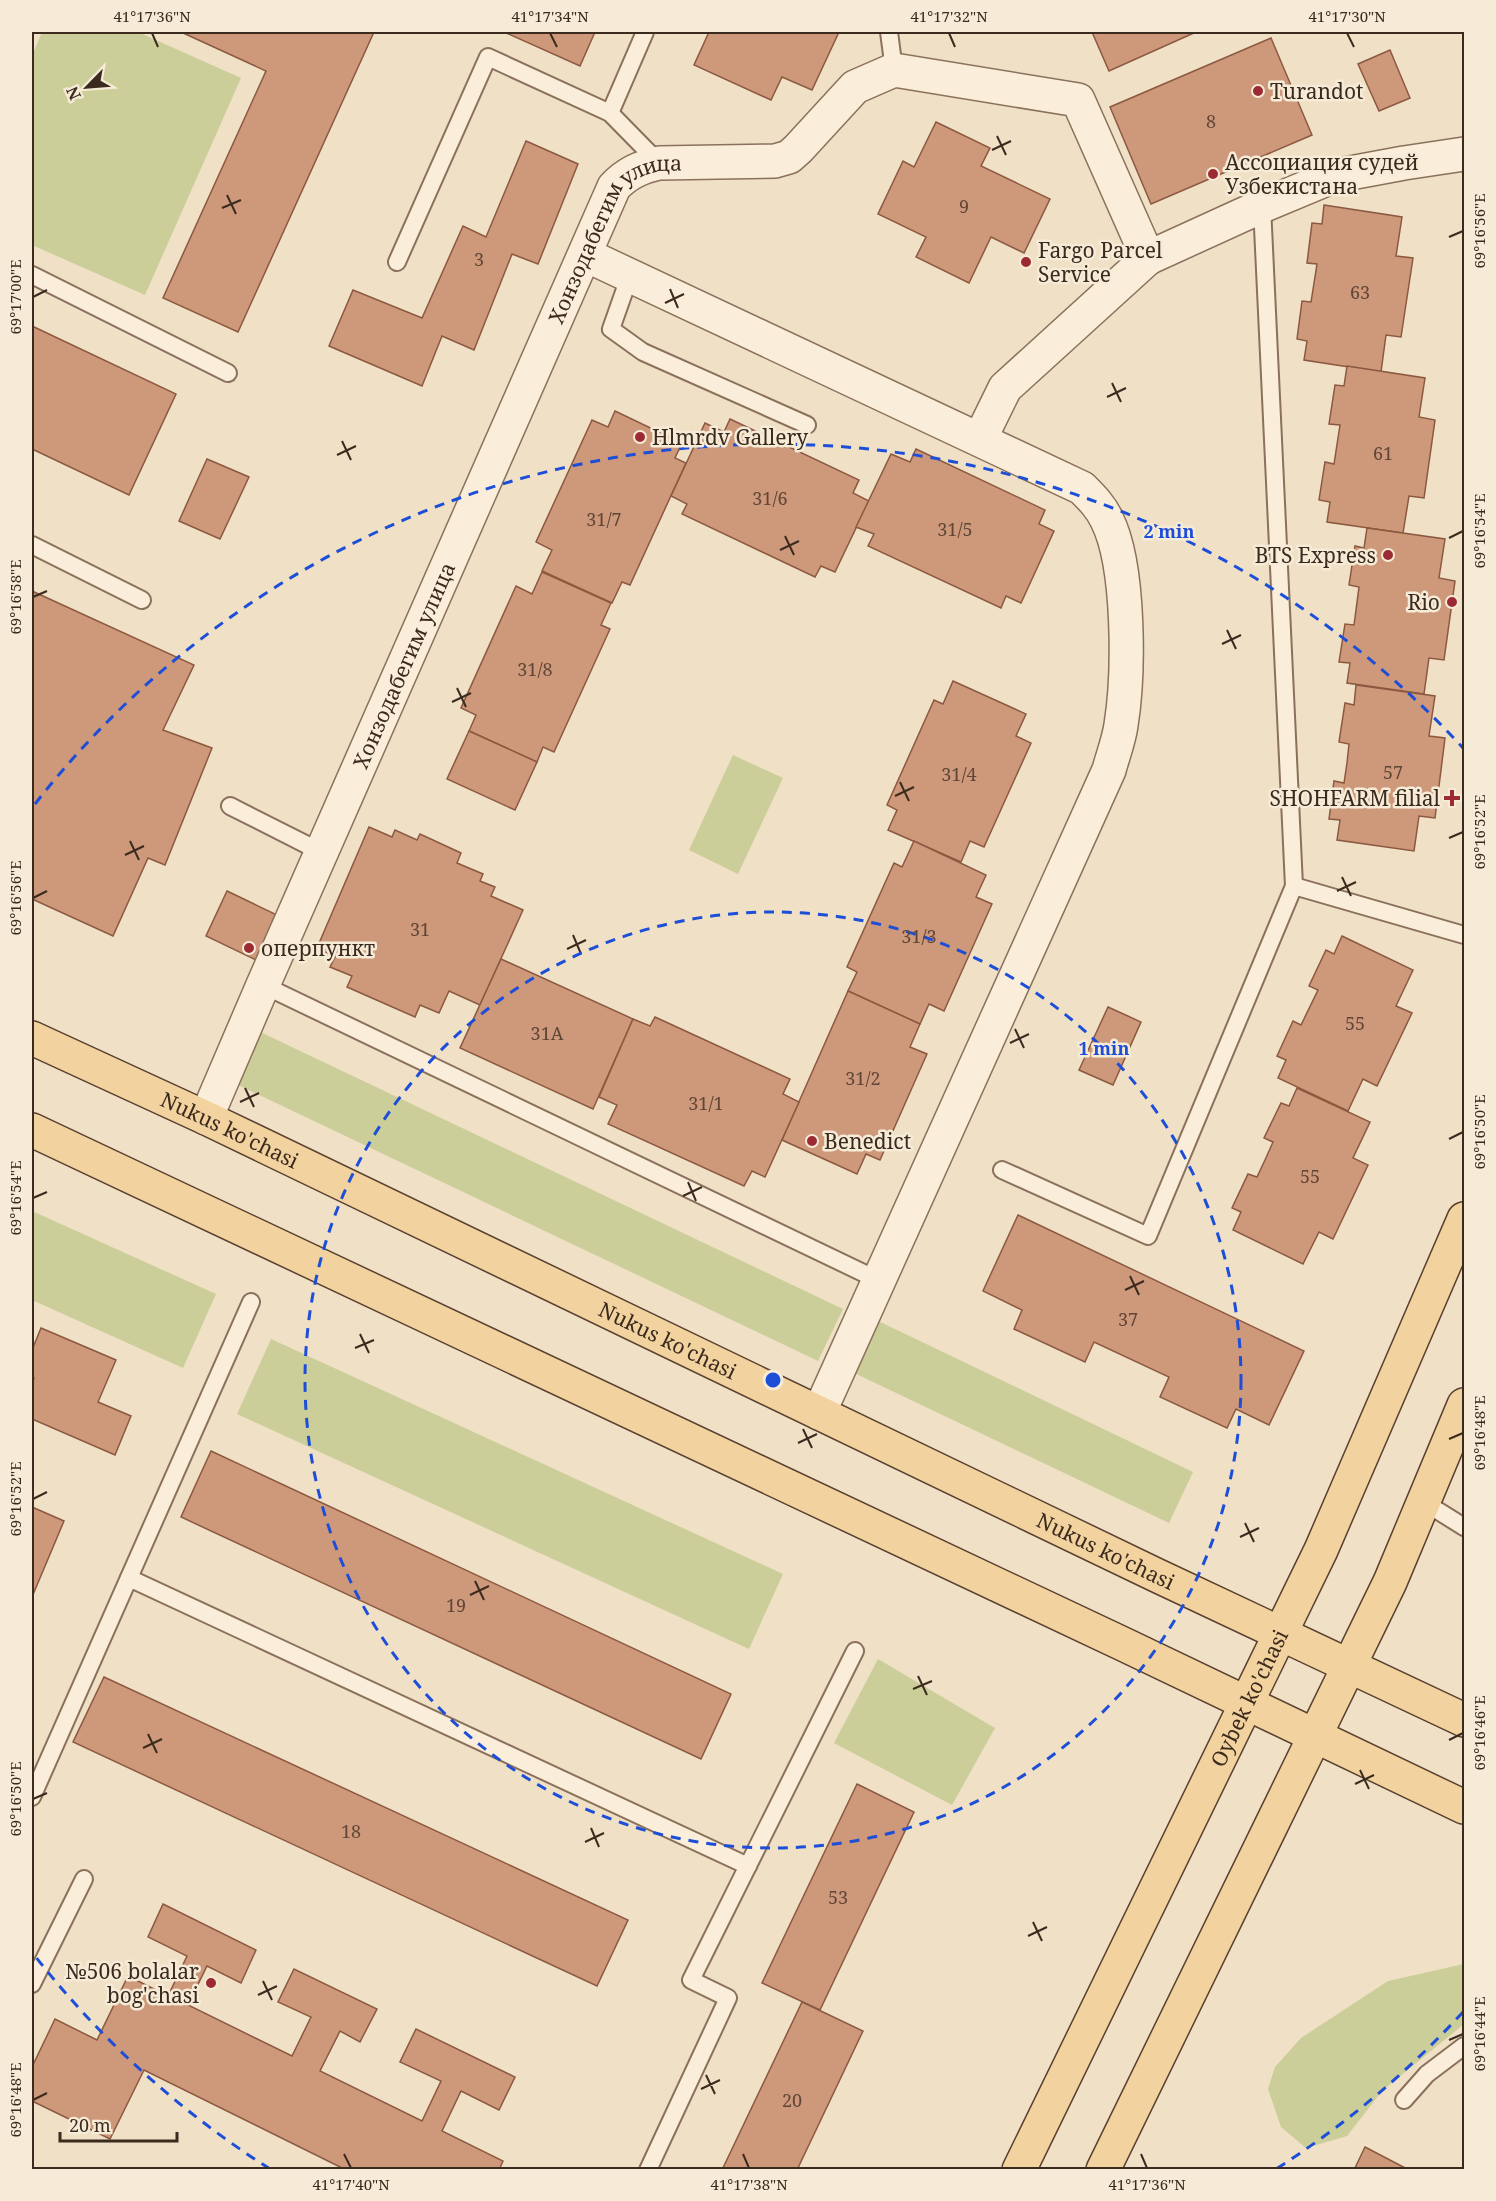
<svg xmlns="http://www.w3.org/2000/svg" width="1496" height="2201" font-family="'Noto Serif',serif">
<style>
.green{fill:#ccce99}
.building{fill:#ce987b;stroke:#8b5940;stroke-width:1.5}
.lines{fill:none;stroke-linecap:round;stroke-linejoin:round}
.service-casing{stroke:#8b715b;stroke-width:20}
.minor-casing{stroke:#8b715b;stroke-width:36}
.primary-casing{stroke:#59402f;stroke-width:36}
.service{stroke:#faeeda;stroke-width:16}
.minor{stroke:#faeeda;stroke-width:33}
.primary{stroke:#f2d29e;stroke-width:33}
.ticks{fill:none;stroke:#3b2b1f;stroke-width:2}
.ring{fill:none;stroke:#1d4ed8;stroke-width:3;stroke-dasharray:10 8}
.poi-dot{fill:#9b2a33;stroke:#f6ebd6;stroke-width:2}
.labels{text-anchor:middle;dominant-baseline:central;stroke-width:5;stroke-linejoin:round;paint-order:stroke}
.number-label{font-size:18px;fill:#604636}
.poi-label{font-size:21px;fill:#3b2b1f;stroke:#f6ebd6;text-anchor:start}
.street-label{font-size:21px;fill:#3b2b1f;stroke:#f6ebd6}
.centre{fill:#1d4ed8;stroke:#f6ebd6;stroke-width:3}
.ring-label{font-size:18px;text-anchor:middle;font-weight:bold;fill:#1d4ed8;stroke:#f6ebd6;stroke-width:5;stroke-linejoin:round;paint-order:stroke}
.neatline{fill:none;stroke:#3b2b1f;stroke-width:2}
.ticks-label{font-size:15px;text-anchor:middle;fill:#3b2b1f}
</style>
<rect width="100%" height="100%" fill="#efe0c6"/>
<!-- green -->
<g class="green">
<polygon points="42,32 138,32 241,78 145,295 32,245 32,56"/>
<polygon points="733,755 783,778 738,874 689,850"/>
<polygon points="254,1029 843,1309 818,1361 230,1081"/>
<polygon points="32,1211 216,1294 183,1368 32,1300"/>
<polygon points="874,1319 1193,1472 1169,1523 850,1371"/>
<polygon points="271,1339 783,1574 749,1649 237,1414"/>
<polygon points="878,1659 995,1728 952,1805 834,1743"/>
<polygon points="1464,1964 1464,2024 1382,2091 1347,2136 1306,2148 1281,2127 1268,2089 1275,2067 1301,2038 1388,1981"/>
</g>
<!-- building -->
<g class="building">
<polygon points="181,32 374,32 238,332 163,298 266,71"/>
<polygon points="504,32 595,32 580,66"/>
<polygon points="709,32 839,32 812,90 782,77 771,100 694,65"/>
<polygon points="1092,32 1196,32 1109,71"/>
<polygon points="1271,38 1312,135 1151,204 1110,107"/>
<polygon points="1390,50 1410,98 1379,111 1358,64"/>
<polygon points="936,122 990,148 981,166 1050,199 1024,253 991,237 969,283 916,257 926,237 878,214 903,161 914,167"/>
<polygon points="526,141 578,164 538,264 512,254 474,350 442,336 422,386 329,346 353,290 422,318 463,226 486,237"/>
<polygon points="1324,205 1402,217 1396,256 1413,258 1401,337 1386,335 1381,372 1304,360 1307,341 1297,339 1302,301 1311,302 1317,264 1307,263 1312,223 1322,224"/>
<polygon points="32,326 176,394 129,495 32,449"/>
<polygon points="1347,366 1425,378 1419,417 1435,420 1424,498 1409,496 1403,533 1327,522 1330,502 1319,500 1325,462 1334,464 1340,425 1329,424 1335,385 1344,386"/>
<polygon points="615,411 682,443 675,458 686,463 630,585 622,582 612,603 542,571 552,550 536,542 592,420 608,427"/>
<polygon points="730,419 859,480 853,493 869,501 835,572 821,566 815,577 682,514 687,504 671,496 705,423 724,432"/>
<polygon points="916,449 1045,510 1039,524 1054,531 1021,603 1006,596 1001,608 868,546 874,534 856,527 891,454 910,462"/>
<polygon points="207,459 249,477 220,539 179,521"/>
<polygon points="1367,528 1445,539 1439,578 1455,581 1444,660 1429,658 1424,694 1347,683 1350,663 1339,662 1345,624 1354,625 1359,587 1349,585 1355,546 1364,548"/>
<polygon points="542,572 611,603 601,625 610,629 554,752 543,747 537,762 469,731 476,715 461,708 516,586 532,594"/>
<polygon points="32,591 194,665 163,730 212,748 165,865 148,858 113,936 32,899"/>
<polygon points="953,681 1026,714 1016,736 1031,743 984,847 970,841 961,862 888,830 897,810 887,805 934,700 943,704"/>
<polygon points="1356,685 1435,696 1429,736 1445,738 1435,818 1419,816 1414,851 1337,840 1340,820 1329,819 1334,781 1344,783 1347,763 1349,744 1339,742 1345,703 1354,705"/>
<polygon points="469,731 537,762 515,810 447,779"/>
<polygon points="369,827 392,837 395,830 417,840 420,834 461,853 457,863 483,874 480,881 495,887 491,896 523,910 480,1005 449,991 439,1013 420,1005 415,1017 347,987 352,976 330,967 335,957 317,948"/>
<polygon points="914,841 986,875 976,897 992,904 944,1011 929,1004 920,1024 848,991 857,972 847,967 894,863 902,867"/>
<polygon points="227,891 277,915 256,960 206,936"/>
<polygon points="1342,936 1413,970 1396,1006 1412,1013 1377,1086 1363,1079 1348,1111 1278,1078 1286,1060 1277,1056 1293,1021 1301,1025 1318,990 1309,986 1326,950 1334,954"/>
<polygon points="501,959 633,1019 593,1109 460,1048"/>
<polygon points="848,991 920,1024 910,1047 927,1054 880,1160 866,1154 857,1174 782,1140"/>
<polygon points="1108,1007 1141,1022 1113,1085 1079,1070"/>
<polygon points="655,1017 790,1079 783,1094 799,1102 765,1177 752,1171 744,1186 608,1124 617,1105 599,1097 633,1019 650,1026"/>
<polygon points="1297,1088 1370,1122 1353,1158 1368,1165 1333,1239 1319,1232 1303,1264 1233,1230 1241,1212 1232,1208 1248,1174 1257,1177 1265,1160 1273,1142 1264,1138 1281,1103 1289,1106"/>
<polygon points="1018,1215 1304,1351 1269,1425 1236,1409 1227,1428 1160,1397 1169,1377 1094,1342 1085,1362 1014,1329 1022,1310 983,1291"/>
<polygon points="41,1328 116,1360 98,1402 131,1416 115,1455 32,1419 32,1385 34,1378 32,1377 32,1350"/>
<polygon points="211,1451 731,1694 701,1759 181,1517"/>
<polygon points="32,1507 64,1521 32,1597"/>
<polygon points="104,1677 628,1920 597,1986 73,1742"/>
<polygon points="857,1784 914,1812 820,2010 762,1983"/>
<polygon points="163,1904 256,1950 241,1983 207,1966 188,2005 292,2056 311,2017 278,2002 294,1969 377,2009 360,2042 340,2031 320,2071 422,2121 441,2081 400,2062 416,2029 515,2077 499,2110 461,2091 442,2131 503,2161 499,2170 346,2170 144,2070 110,2139 32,2101 32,2067 55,2019 97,2040 128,1976 168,1996 187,1956 148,1937"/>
<polygon points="802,2002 863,2031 797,2170 722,2170"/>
<polygon points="1365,2147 1409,2170 1354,2170"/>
</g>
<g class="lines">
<!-- service casing -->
<g class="service-casing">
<g id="service">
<polyline points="889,32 894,70"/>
<polyline points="610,113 645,32"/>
<polyline points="397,262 488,57 610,113 659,163"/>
<polyline points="32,275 228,373"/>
<polyline points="630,275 611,329 643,352 807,425"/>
<polyline points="32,545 142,600"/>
<polyline points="230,806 321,852"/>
<polyline points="1294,886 1464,935"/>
<polyline points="263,985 878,1280"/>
<polyline points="1002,1170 1148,1236 1294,886 1262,206"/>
<polyline points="1424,1502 1464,1527"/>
<polyline points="129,1578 748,1866"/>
<polyline points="32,1797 251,1302"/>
<polyline points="32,1984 84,1879"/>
<polyline points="1404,2100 1427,2074 1464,2046"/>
<polyline points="648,2170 728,1998 691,1980 855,1651"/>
</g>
</g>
<!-- minor casing -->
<g class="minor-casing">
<g id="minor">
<path d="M586,255L1082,488C1092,498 1101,507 1107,520C1130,566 1129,675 1121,725C1119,740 1113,755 1109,770L819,1413"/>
<polyline points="980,439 1005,388 1148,258"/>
<path id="s1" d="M206,1118L263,985L614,187C627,173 641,167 659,163L775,161L789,157L798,149L855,87L894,70L1078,100L1148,258L1262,206L1334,176L1404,163L1464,154"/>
</g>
</g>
<!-- primary casing -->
<g class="primary-casing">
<g id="primary">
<path id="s2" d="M32,1038L206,1118L1156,1575L1464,1720"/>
<polyline points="32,1130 1123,1644 1464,1807"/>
<path id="s3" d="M1019,2170L1321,1550L1464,1219"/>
<polyline points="1103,2170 1390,1582 1464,1405"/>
</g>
</g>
<!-- service -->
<use href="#service" class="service"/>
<!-- minor -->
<use href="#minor" class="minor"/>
<!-- primary -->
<use href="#primary" class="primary"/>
</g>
<!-- ticks -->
<path class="ticks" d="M152,33L158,47M550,33L557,47M949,33L955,47M1347,33L1354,47M997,136L1006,155M992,150L1011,141M227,195L236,214M222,208L241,200M1449,237L1463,231M670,289L678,308M33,297L47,290M665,303L684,294M1112,383L1121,402M1107,397L1126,388M342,441L351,460M337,455L356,446M785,536L794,555M1449,538L1463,531M780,550L799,541M33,597L47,591M1227,630L1236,649M1222,644L1241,635M457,688L466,707M452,702L471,693M900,782L909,801M895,796L914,787M1449,838L1463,832M130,841L139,860M125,855L144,846M1342,877L1351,896M1337,891L1356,882M33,898L47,891M573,935L581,954M567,949L586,940M1015,1029L1024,1048M1010,1043L1029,1034M245,1088L254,1107M240,1102L259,1093M1449,1139L1463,1132M688,1182L696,1201M683,1196L702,1187M33,1198L47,1192M1130,1276L1139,1295M1125,1290L1144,1281M360,1334L369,1353M355,1348L374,1340M803,1429L812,1448M1449,1439L1463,1433M798,1443L817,1434M33,1499L47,1492M1245,1523L1254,1542M1240,1537L1259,1528M475,1581L484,1600M470,1595L489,1586M918,1676L927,1695M913,1689L932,1681M148,1734L157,1753M1449,1740L1463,1733M143,1748L162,1739M1360,1770L1369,1789M1355,1784L1374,1775M33,1799L47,1793M591,1828L599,1847M585,1842L604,1833M1033,1922L1042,1941M1028,1936L1047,1927M263,1981L272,2000M258,1995L277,1986M1449,2040L1463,2034M706,2075L715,2094M701,2089L720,2080M33,2100L47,2093M344,2154L351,2168M743,2154L749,2168M1141,2154L1147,2168"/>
<!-- distance rings -->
<g class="ring">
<circle cx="773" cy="1380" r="468"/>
<path d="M1463 2012A936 936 0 0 1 1276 2169M270 2169A936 936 0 0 1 35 1956M35 804A936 936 0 0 1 1463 748"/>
</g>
<!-- markers -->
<g class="poi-dot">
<circle cx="1258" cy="91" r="6"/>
<circle cx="1213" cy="174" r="6"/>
<circle cx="1026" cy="262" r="6"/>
<circle cx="640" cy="437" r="6"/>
<circle cx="1388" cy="555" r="6"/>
<circle cx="1452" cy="602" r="6"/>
<path d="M1449 789h6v6h6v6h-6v6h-6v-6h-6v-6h6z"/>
<circle cx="249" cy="948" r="6"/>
<circle cx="812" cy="1141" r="6"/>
<circle cx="211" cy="1983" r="6"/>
</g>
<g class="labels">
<!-- number labels -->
<g class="number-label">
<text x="1211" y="121">8</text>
<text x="964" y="206">9</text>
<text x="479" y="259">3</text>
<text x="1360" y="292">63</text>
<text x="1383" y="453">61</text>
<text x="770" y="498">31/6</text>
<text x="604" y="519">31/7</text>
<text x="955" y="529">31/5</text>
<text x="535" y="669">31/8</text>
<text x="1393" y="772">57</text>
<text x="959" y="774">31/4</text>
<text x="420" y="929">31</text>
<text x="919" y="936">31/3</text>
<text x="1355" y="1023">55</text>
<text x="547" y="1033">31A</text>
<text x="863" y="1078">31/2</text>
<text x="706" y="1103">31/1</text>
<text x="1310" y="1176">55</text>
<text x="1128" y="1319">37</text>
<text x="456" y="1605">19</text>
<text x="351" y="1831">18</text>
<text x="838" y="1897">53</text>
<text x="792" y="2100">20</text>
</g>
<!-- poi labels -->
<g class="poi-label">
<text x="1270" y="91">Turandot</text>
<text x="1225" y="162">Ассоциация судей<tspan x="1225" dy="24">Узбекистана</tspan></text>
<text x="1038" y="250">Fargo Parcel<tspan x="1038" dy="24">Service</tspan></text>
<text x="652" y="437">Hlmrdv Gallery</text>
<text x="1376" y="555" text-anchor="end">BTS Express</text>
<text x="1440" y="602" text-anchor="end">Rio</text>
<text x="1440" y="798" text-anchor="end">SHOHFARM filial</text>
<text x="261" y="948">оперпункт</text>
<text x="824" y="1141">Benedict</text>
<text x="199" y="1971" text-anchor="end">№506 bolalar<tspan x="199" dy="24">bog'chasi</tspan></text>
</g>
<!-- street labels -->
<g class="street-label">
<text stroke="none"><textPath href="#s1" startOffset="980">Хонзодабегим улица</textPath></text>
<text stroke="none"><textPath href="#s1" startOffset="494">Хонзодабегим улица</textPath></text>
<text stroke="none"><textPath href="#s2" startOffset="218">Nukus ko'chasi</textPath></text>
<text stroke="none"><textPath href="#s2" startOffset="704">Nukus ko'chasi</textPath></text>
<text stroke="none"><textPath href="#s2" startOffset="1190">Nukus ko'chasi</textPath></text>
<text stroke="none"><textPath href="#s3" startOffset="525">Oybek ko'chasi</textPath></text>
</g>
</g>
<circle cx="773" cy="1380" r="9" class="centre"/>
<g class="ring-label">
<text x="1169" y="538">2 min</text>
<text x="1104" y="1055">1 min</text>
</g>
<!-- border -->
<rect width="1496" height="2201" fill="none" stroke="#f6ebd6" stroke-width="66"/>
<!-- north arrow -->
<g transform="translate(87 87) rotate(245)" stroke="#f6ebd6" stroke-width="4.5" paint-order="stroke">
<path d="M0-4.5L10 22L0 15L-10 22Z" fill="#3b2b1f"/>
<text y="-9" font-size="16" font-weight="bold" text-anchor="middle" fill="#3b2b1f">N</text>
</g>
<!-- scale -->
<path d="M60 2132v9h117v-9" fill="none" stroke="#3b2b1f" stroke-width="3"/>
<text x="69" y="2132" font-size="18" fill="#3b2b1f" stroke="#f6ebd6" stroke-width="4.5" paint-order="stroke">20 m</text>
<rect x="33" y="33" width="1430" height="2135" class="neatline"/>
<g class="ticks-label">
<text x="152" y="22">41°17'36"N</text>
<text x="550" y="22">41°17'34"N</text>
<text x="949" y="22">41°17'32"N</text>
<text x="1347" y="22">41°17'30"N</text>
<text transform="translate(1480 231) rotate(-90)" y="5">69°16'56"E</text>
<text transform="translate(16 297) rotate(-90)" y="5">69°17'00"E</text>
<text transform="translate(1480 531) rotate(-90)" y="5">69°16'54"E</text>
<text transform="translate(16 597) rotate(-90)" y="5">69°16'58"E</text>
<text transform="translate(1480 832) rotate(-90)" y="5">69°16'52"E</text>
<text transform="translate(16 898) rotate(-90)" y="5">69°16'56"E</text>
<text transform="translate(1480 1132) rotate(-90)" y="5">69°16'50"E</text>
<text transform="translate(16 1198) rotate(-90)" y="5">69°16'54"E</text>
<text transform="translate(1480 1433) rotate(-90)" y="5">69°16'48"E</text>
<text transform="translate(16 1499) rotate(-90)" y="5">69°16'52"E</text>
<text transform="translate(1480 1733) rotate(-90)" y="5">69°16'46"E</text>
<text transform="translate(16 1799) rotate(-90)" y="5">69°16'50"E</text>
<text transform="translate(1480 2034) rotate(-90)" y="5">69°16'44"E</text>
<text transform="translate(16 2100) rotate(-90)" y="5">69°16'48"E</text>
<text x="351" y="2190">41°17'40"N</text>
<text x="749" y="2190">41°17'38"N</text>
<text x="1147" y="2190">41°17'36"N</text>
</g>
</svg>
